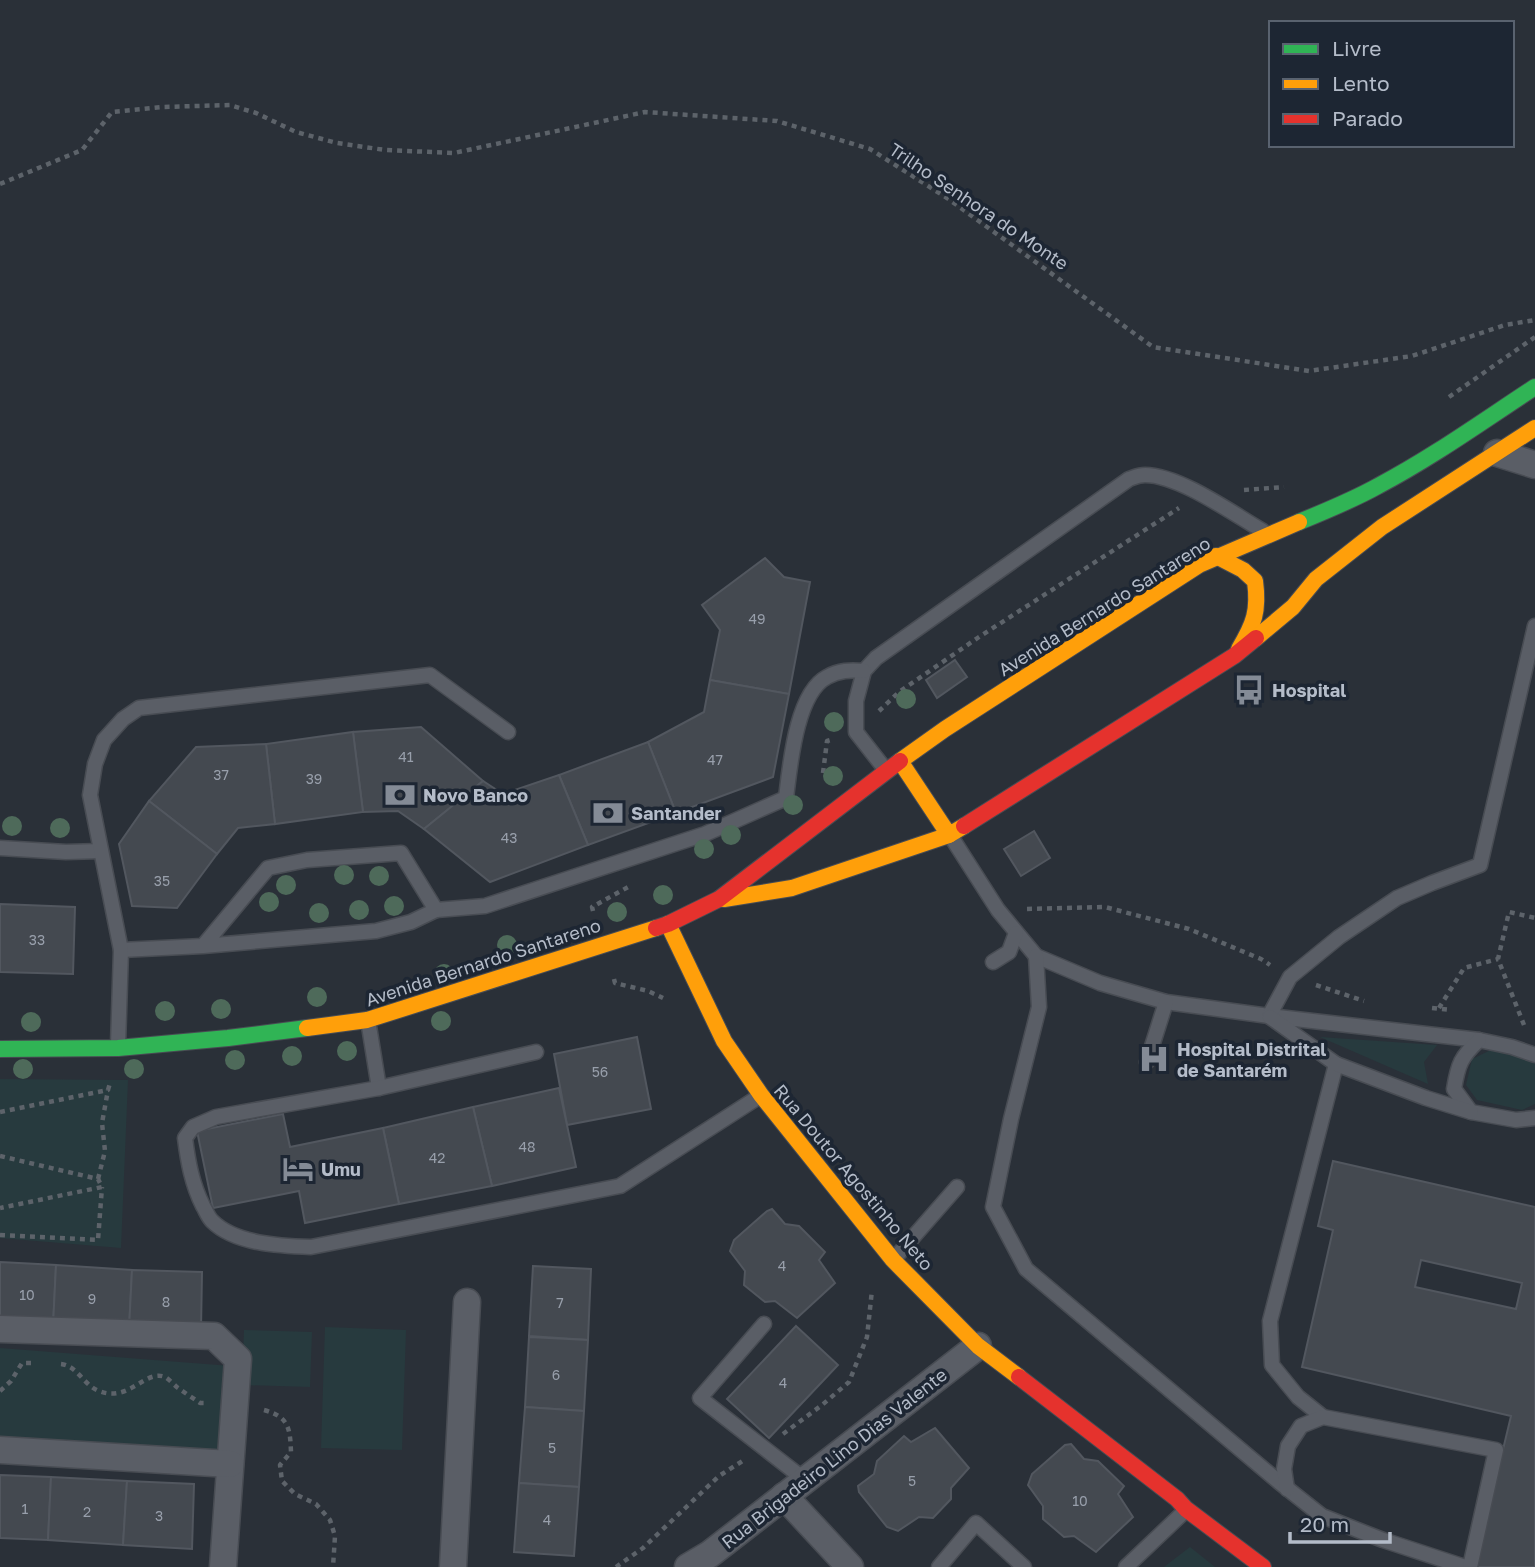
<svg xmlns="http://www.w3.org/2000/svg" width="1535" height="1567" font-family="'Golos Text',sans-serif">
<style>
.green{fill:#273a3e}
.building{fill:#444950;stroke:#52575f;stroke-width:2;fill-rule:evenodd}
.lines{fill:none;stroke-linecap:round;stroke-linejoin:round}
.lane-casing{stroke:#484c53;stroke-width:17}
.street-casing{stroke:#484c53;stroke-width:29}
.fast-casing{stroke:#484c53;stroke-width:18}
.slow-casing{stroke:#484c53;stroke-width:18}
.jam-casing{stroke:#484c53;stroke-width:18}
.path{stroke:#5d636a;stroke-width:4.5;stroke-dasharray:5 5;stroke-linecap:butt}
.lane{stroke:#5a5e66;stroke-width:14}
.street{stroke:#5a5e66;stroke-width:26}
.fast{stroke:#30b455;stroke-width:16}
.slow{stroke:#ff9f0a;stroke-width:16}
.jam{stroke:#e5322d;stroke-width:16}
.tree{fill:#4e6a5a}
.labels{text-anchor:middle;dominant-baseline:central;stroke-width:7;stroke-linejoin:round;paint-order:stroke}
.number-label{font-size:14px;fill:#989fab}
.street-label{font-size:18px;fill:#b4bcc9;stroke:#1d2633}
.poi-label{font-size:18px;font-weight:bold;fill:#b4bcc9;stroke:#1d2633;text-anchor:start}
</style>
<rect width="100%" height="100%" fill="#2a3038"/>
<!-- green -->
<g class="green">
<polygon points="1320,1037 1437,1045 1424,1062 1428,1084"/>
<polygon points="1491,1050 1533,1061 1535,1064 1535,1104 1522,1110 1477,1100 1466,1085 1472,1059"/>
<polygon points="0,1079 128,1080 121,1248 0,1238"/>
<polygon points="325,1327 406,1330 402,1450 321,1448"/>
<polygon points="244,1330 312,1332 310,1387 242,1385"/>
<polygon points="0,1348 231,1366 224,1451 0,1437"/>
<polygon points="1190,1547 1215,1567 1164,1567"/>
</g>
<!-- building -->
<g class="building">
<polygon points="765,558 784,577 810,582 789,694 710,680 720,630 702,605"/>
<polygon points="955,660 967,677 937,698 926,680"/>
<polygon points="710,680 789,694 773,777 676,813 648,742 704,712"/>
<polygon points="421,727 483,781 424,829 398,811 363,812 353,732"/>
<polygon points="353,732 363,812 275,824 266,744"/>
<polygon points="648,742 676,813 588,845 559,775"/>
<polygon points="266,744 275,824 238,828 217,854 149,801 196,747"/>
<polygon points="559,775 588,845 490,882 424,829 483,781 503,794"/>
<polygon points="149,801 217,854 177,908 132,906 119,844"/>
<polygon points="1034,831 1050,858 1021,876 1004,849"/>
<polygon points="0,904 75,907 73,974 0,972"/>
<polygon points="637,1037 651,1109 567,1125 554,1054"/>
<polygon points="559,1088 576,1167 492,1186 473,1107"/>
<polygon points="473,1107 492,1186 399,1204 383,1128"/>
<polygon points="283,1114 290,1147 383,1128 399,1204 305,1223 299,1191 213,1208 197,1131"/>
<path d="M1333,1161L1535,1207V1567H1475L1511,1416L1302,1367L1333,1230L1318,1226ZM1421,1260L1522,1283L1516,1309L1415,1287Z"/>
<polygon points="772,1209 785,1224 799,1226 825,1252 819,1260 835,1283 797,1318 775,1301 765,1302 744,1285 745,1271 730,1251 734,1240 767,1211"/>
<polygon points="0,1262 56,1265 53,1326 0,1322"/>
<polygon points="56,1265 132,1270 129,1329 53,1326"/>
<polygon points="533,1266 591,1269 588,1340 529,1336"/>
<polygon points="132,1270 202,1272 201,1330 129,1329"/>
<polygon points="796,1326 838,1365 769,1438 727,1399"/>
<polygon points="529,1337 588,1340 584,1411 525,1407"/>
<polygon points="525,1407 584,1411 579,1487 519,1483"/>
<polygon points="935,1428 969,1468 951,1488 951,1499 933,1518 919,1517 898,1531 887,1527 859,1492 858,1486 874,1474 877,1461 904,1436 911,1442"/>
<polygon points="1071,1444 1084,1459 1098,1461 1124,1486 1118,1494 1133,1517 1096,1552 1074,1536 1064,1537 1043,1519 1043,1506 1028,1485 1032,1474 1065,1445"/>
<polygon points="0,1475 51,1477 48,1540 0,1538"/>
<polygon points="51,1477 127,1481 123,1545 48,1540"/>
<polygon points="127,1481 194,1484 192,1549 123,1545"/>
<polygon points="519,1483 579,1487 574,1556 514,1552"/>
</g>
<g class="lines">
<!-- lane casing -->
<g class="lane-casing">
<g id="lane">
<path d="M885,769L856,732V701L864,671L876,658L1129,479C1135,477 1139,475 1145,475C1179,475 1232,513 1263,531"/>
<polyline points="950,835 998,910 1036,956 1100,983 1166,1002 1269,1016 1479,1040 1512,1047 1535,1055"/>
<polyline points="0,848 66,852 101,851"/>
<path d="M436,910L485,906L705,834L786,798C790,766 796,693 827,677C839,670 850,670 864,671"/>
<polyline points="121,950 203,946 376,931 411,922 436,910 401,853 307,860 268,868 203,946"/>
<polyline points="1036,956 1039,1007 1011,1119 993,1207 1026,1269 1279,1482 1322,1516 1383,1540 1465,1567"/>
<polyline points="993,962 1009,952 1016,933"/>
<polyline points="1269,1016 1290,977 1339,937 1397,898 1432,883 1480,865 1535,626"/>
<polyline points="1270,1017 1336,1064 1270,1321 1272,1365 1298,1397 1323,1417"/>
<polyline points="368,1020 379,1088"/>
<path d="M1479,1040C1461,1057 1458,1064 1454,1089L1471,1112L1516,1120L1535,1118"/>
<polyline points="118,1045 121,950 90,795 95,764 104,740 123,719 139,708 430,675 508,732"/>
<path d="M536,1052L379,1088L216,1117L193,1127L185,1138C188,1162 192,1184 203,1206C206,1211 208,1217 212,1221C235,1244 280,1246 311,1247L620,1186L760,1096"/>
<polyline points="1147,1062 1166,1002"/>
<polyline points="1336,1064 1426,1098 1471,1112"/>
<polyline points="894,1259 957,1187"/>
<polyline points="764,1324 700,1398 805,1480"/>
<polyline points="1287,1489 1284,1469 1288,1446 1301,1426 1323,1417 1496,1450 1470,1567"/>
<polyline points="939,1567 976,1523 1024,1567"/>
<polyline points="1126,1567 1186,1510"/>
</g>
</g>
<!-- street casing -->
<g class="street-casing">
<g id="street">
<polyline points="1497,453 1535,465"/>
<polyline points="0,1329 214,1336 238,1359 223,1567"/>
<polyline points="0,1450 230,1464"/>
<polyline points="784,1496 850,1567"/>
<polyline points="453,1567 467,1302"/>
<polyline points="688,1567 710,1554 978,1346"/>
</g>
</g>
<!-- fast casing -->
<g class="fast-casing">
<g id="fast">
<path d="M1299,522C1326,511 1353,500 1378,486C1433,457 1483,421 1535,387"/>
<polyline points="0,1049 118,1048 228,1038 307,1028"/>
</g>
</g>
<!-- slow casing -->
<g class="slow-casing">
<g id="slow">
<path d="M1216,556L1243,570L1255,581C1259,611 1254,624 1239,649"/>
<polyline points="1256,638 1293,607 1316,579 1382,527 1535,428"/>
<polyline points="964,826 949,835 900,761 945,729 1199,565 1299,522"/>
<polyline points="724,899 792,888 949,835"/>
<polyline points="668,924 724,1041 761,1095 893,1260 978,1346 1019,1377"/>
<polyline points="307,1028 367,1020 656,928"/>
</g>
</g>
<!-- jam casing -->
<g class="jam-casing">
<g id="jam">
<polyline points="964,826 1234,656 1256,638"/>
<polyline points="656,928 668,924 719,899 900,761"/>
<polyline points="1019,1377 1177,1499 1186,1509 1263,1567"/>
</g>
</g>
<!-- path -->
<g class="path">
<polyline points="0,184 82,150 112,112 163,107 230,105 256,113 296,132 337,143 385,150 454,153 645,112 777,121 870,149 947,198 1153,347 1309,371 1412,356 1505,325 1535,320"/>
<polyline points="1449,397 1535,337"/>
<polyline points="1244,490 1284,487"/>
<polyline points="879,711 899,692 979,637 1179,508"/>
<polyline points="823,773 827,741 834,739"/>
<polyline points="1027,909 1105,907 1189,929 1261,959 1270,965"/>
<polyline points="593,911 592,907 630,886"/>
<polyline points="614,979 615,983 648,991 663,998"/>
<polyline points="1316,985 1364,1001"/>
<polyline points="1432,1008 1451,1010"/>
<polyline points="1439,1008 1464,968 1498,959"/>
<polyline points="1524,1025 1498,959 1509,912 1535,918"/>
<polyline points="0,1112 108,1090 110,1083"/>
<polyline points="0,1156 98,1179 102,1187 0,1208"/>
<polyline points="98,1179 105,1151 102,1123 108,1090"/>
<polyline points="0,1235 98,1240 102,1187"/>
<path d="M61,1364C78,1366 83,1385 99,1391C129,1403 145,1369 165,1377C169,1379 174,1385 178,1388C185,1393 193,1398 200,1403H207"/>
<polyline points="0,1391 11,1381 22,1363 31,1363"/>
<path d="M264,1410C289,1417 290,1428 291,1452L280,1465L282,1481L295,1494L316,1504L330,1520L335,1536L333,1567"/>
<polyline points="783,1434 822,1405 849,1382 867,1337 872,1290"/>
<polyline points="616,1567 643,1548 719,1476 744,1460"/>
</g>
<!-- lane -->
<use href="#lane" class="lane"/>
<!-- street -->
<use href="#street" class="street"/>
<!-- fast -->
<use href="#fast" class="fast"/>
<!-- slow -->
<use href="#slow" class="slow"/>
<!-- jam -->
<use href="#jam" class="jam"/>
</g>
<!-- trees -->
<g class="tree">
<circle cx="906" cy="699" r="10"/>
<circle cx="834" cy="722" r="10"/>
<circle cx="833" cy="776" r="10"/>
<circle cx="793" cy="805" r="10"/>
<circle cx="12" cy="826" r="10"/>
<circle cx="60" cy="828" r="10"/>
<circle cx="731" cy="835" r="10"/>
<circle cx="704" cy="849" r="10"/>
<circle cx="344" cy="875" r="10"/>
<circle cx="379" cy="876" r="10"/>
<circle cx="286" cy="885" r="10"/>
<circle cx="663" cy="895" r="10"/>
<circle cx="269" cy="902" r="10"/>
<circle cx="394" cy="906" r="10"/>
<circle cx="359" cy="910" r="10"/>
<circle cx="617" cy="912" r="10"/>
<circle cx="319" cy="913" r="10"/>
<circle cx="507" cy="945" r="10"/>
<circle cx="444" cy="974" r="10"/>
<circle cx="317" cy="997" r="10"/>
<circle cx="221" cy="1009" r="10"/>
<circle cx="165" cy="1011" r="10"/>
<circle cx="441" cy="1021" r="10"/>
<circle cx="31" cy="1022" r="10"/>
<circle cx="347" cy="1051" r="10"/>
<circle cx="292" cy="1056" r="10"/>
<circle cx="235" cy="1060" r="10"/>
<circle cx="23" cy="1069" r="10"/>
<circle cx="134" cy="1069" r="10"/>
</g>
<!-- icons -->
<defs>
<g id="bus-bare" transform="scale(2.415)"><path d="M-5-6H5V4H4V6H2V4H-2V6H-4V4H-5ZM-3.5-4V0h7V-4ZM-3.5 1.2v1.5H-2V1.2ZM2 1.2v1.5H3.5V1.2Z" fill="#848b96" stroke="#1d2633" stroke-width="2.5" paint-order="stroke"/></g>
<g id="bank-bare" transform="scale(2.415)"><path d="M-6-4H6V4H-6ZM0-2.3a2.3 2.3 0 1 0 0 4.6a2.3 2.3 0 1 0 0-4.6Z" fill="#848b96" stroke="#1d2633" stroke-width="2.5" paint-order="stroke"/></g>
<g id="hospital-bare" transform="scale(2.415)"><path d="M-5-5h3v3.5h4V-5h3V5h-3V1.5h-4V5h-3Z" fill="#848b96" stroke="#1d2633" stroke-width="2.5" paint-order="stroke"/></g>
<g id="hotel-bare" transform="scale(2.415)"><path d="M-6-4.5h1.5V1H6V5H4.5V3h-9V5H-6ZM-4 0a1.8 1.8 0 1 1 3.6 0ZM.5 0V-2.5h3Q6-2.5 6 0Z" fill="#848b96" stroke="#1d2633" stroke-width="2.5" paint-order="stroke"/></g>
</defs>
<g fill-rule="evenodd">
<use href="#bus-bare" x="1249" y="690"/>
<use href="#bank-bare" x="400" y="795"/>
<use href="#bank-bare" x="608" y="813"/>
<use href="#hospital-bare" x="1154" y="1059"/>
<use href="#hotel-bare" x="298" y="1169"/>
</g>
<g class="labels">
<!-- number labels -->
<g class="number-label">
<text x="757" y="618">49</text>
<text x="406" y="756">41</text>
<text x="715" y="759">47</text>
<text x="221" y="774">37</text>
<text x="314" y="778">39</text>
<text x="509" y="837">43</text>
<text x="162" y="880">35</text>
<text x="37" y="939">33</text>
<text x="600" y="1071">56</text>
<text x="527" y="1146">48</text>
<text x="437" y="1157">42</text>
<text x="782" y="1265">4</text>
<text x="27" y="1294">10</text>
<text x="92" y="1298">9</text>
<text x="166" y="1301">8</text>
<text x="560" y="1302">7</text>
<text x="556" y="1374">6</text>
<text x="783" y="1382">4</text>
<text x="552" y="1447">5</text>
<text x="912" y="1480">5</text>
<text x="1080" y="1500">10</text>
<text x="25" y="1508">1</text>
<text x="87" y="1511">2</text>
<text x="159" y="1515">3</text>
<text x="547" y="1519">4</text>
</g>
<!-- street labels -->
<g class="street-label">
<text transform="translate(979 206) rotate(34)">Trilho Senhora do Monte</text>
<text transform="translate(1104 606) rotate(-32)">Avenida Bernardo Santareno</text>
<text transform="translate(483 962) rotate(-18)">Avenida Bernardo Santareno</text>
<text transform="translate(854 1177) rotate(50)">Rua Doutor Agostinho Neto</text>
<text transform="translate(834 1458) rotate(-38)">Rua Brigadeiro Lino Dias Valente</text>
</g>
<!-- poi labels -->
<g class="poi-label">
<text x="1272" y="690">Hospital</text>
<text x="423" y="795">Novo Banco</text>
<text x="631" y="813">Santander</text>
<text x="1177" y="1049">Hospital Distrital<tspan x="1177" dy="21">de Santarém</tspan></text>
<text x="321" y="1169">Umu</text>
</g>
</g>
<!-- legend -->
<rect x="1269" y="21" width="245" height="126" fill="#1d2633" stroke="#59626f" stroke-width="2"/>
<rect x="1283" y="44" width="35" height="10" fill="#30b455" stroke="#59626f" stroke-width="2"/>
<text x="1332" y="56" font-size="21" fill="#b4bcc9">Livre</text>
<rect x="1283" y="79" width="35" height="10" fill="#ff9f0a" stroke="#59626f" stroke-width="2"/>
<text x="1332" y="91" font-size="21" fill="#b4bcc9">Lento</text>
<rect x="1283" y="114" width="35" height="10" fill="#e5322d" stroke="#59626f" stroke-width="2"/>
<text x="1332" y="126" font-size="21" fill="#b4bcc9">Parado</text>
<!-- scale -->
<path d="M1290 1532v10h100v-10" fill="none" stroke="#b4bcc9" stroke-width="3.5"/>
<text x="1300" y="1532" font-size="21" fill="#b4bcc9" stroke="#1d2633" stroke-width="5" paint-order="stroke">20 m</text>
</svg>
